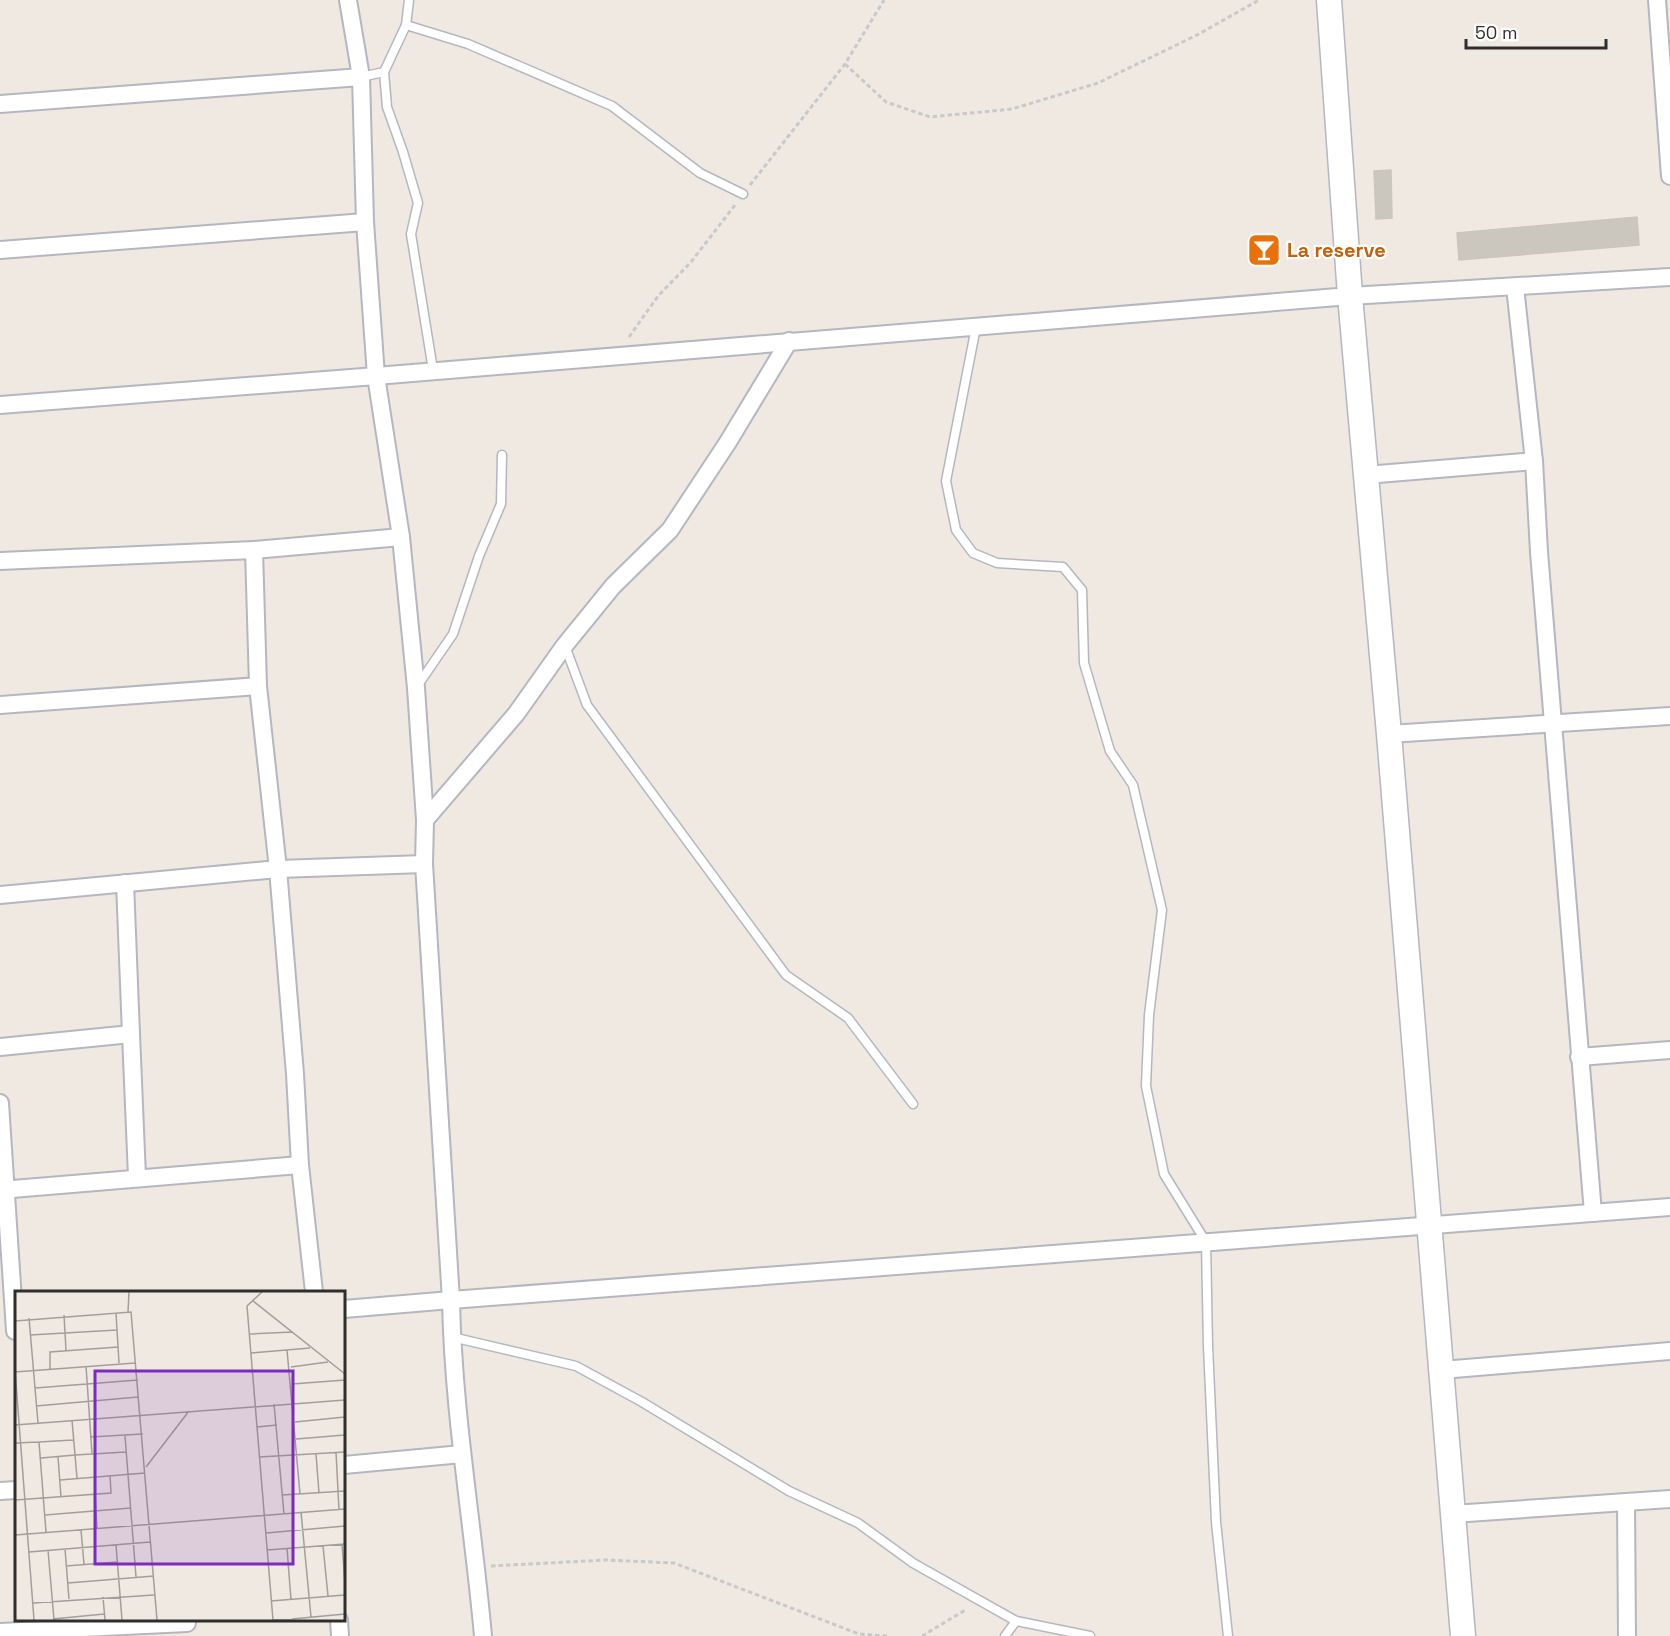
<svg xmlns="http://www.w3.org/2000/svg" width="1670" height="1636" font-family="'Space Grotesk',sans-serif">
<style>
.building{fill:#cbc7bf;stroke:#cbc5ba;stroke-width:1.5}
.lines{fill:none;stroke-linecap:round;stroke-linejoin:round}
.lane-casing{stroke:#b4b7c1;stroke-width:11}
.street-casing{stroke:#b4b7c1;stroke-width:20}
.secondary-casing{stroke:#b4b7c1;stroke-width:27}
.path{stroke:#c9c9c9;stroke-width:3;stroke-dasharray:4.5 3;stroke-linecap:butt}
.lane{stroke:#fff;stroke-width:8}
.street{stroke:#fff;stroke-width:16}
.secondary{stroke:#fff;stroke-width:24}
.labels{text-anchor:middle;dominant-baseline:central;stroke-width:4.5;stroke-linejoin:round;paint-order:stroke}
.food-label{font-size:20px;font-weight:bold;fill:#c56008;stroke:#fff;text-anchor:start}
.inset-road{fill:none;stroke:#a29e99;stroke-width:1.5}
.view{fill:#7b2cbf;fill-opacity:0.15;stroke:#7b2cbf;stroke-width:3}
.inset-edge{fill:none;stroke:#2e2e2e;stroke-width:3}
</style>
<rect width="100%" height="100%" fill="#efe9e1"/>
<!-- building -->
<g class="building">
<polygon points="1391,170 1392,218 1376,219 1374,171"/>
<polygon points="1637,217 1639,245 1459,260 1457,233"/>
</g>
<g class="lines">
<!-- lane casing -->
<g class="lane-casing">
<g id="lane">
<polyline points="406,25 468,44 612,106 700,173 743,194"/>
<polyline points="384,72 387,107 403,152 418,203 411,234 433,370"/>
<polyline points="361,77 384,72 406,25 409,0"/>
<polyline points="976,327 946,481 956,530 973,553 997,563 1063,567 1082,590 1084,663 1110,751 1133,785 1162,910 1149,1015 1146,1086 1164,1174 1206,1242 1208,1346 1216,1522 1228,1636"/>
<polyline points="565,646 587,705 786,975 848,1018 913,1104"/>
<polyline points="418,685 453,634 479,556 501,504 502,455"/>
<polyline points="452,1337 576,1366 642,1402 789,1491 858,1523 913,1563 1016,1621 1090,1636"/>
<polyline points="1005,1636 1016,1621"/>
</g>
</g>
<!-- street casing -->
<g class="street-casing">
<g id="street">
<path d="M348,0L361,77L365,222L376,376L401,537L416,688L425,820L424,864L451,1300C453,1412 473,1524 483,1636"/>
<polyline points="1657,0 1670,176"/>
<polyline points="0,104 361,77"/>
<polyline points="0,250 365,222"/>
<polyline points="1515,287 1534,461 1539,552 1593,1213"/>
<polyline points="0,405 376,376 1350,296 1670,277"/>
<polyline points="1366,475 1534,461"/>
<polyline points="254,550 258,686 278,869 295,1074 300,1165 314,1292"/>
<polyline points="0,561 254,550 401,537"/>
<polyline points="0,705 258,686"/>
<polyline points="1389,734 1670,716"/>
<polyline points="425,820 516,714 565,645 613,586 670,530 728,442 789,341"/>
<polyline points="0,895 278,869 424,864"/>
<polyline points="131,1034 137,1177"/>
<polyline points="0,1047 131,1034 125,883"/>
<polyline points="1579,1057 1670,1050"/>
<polyline points="0,1103 15,1331"/>
<polyline points="0,1190 300,1165"/>
<polyline points="344,1309 451,1300 1670,1207"/>
<polyline points="1442,1370 1670,1351"/>
<polyline points="344,1465 462,1454"/>
<polyline points="0,1491 16,1490"/>
<polyline points="1626,1502 1627,1636"/>
<polyline points="1453,1514 1670,1499"/>
<polyline points="339,1620 340,1636"/>
<polyline points="0,1632 187,1623"/>
</g>
</g>
<!-- secondary casing -->
<g class="secondary-casing">
<polyline id="secondary" points="1329,0 1350,296 1389,734 1463,1636"/>
</g>
<!-- path -->
<g class="path">
<polyline points="845,64 886,102 930,117 1012,109 1098,83 1197,35 1259,0"/>
<polyline points="750,185 845,64 884,0"/>
<polyline points="629,337 658,296 691,262 735,205"/>
<polyline points="491,1566 606,1560 674,1563 859,1634 887,1636"/>
<polyline points="922,1636 967,1609"/>
</g>
<!-- lane -->
<use href="#lane" class="lane"/>
<!-- street -->
<use href="#street" class="street"/>
<!-- secondary -->
<use href="#secondary" class="secondary"/>
</g>
<!-- icons -->
<defs>
<g id="bar-square" transform="scale(1.725)"><rect x="-9" y="-9" width="18" height="18" rx="4" fill="#e8710a" stroke="#fff"/><path d="M-6-5H6L.8 .8V4.5H3.5V6h-7V4.5H-.8V.8Z" fill="#fff"/></g>
</defs>
<g fill-rule="evenodd">
<use href="#bar-square" x="1264" y="250"/>
</g>
<g class="labels">
<!-- food labels -->
<g class="food-label">
<text x="1287" y="250">La reserve</text>
</g>
</g>
<!-- overview -->
<g transform="translate(15 1291)">
<rect width="330" height="330" fill="#efe9e1"/>
<path class="inset-road" d="M247,1L232,15L258,329H277M238,10L330,83M113,21L114,1M101,22L104,72M49,24L51,59M14,27L23,132M0,30L116,21L142,329M235,43L278,41M15,44L102,39M272,59L285,203M236,62L295,57M71,75L77,163M276,76L313,71M35,78V61L103,56M0,79L19,329M0,81L120,72M277,93L330,89M20,97L123,89M259,113L269,223M21,115L123,106M280,131L330,126M0,134L330,109M242,136L262,134M110,145L121,286M75,146L128,143M281,148L330,144M24,151L58,149M0,152L24,151L31,241M321,161L324,219M301,163L304,202M43,166L46,206M244,166L330,161M26,167L60,164L57,129M131,176L174,120M62,187L60,164L111,161M45,189L130,182M80,203L82,237M267,204L330,200M0,209L96,202L95,184M286,221L296,326M30,224L116,217M66,239L69,273M251,242L330,235M0,244L330,218M327,253L330,292M101,254L107,329M308,255L313,305M272,257L276,309M50,258L54,308M33,259L39,329M252,259L330,253M14,261L135,251M51,275L102,271M53,292L139,285M88,306L90,329M256,310L330,304M18,312L139,304M38,328L89,323M277,328L330,323"/>
<path class="view" d="M80,80H278V273H80Z"/>
<rect width="330" height="330" class="inset-edge"/>
</g>
<!-- scale -->
<path d="M1466 39v9h140v-9" fill="none" stroke="#2e2e2e" stroke-width="3"/>
<text x="1475" y="39" font-size="18" fill="#2e2e2e" stroke="#ffffff" stroke-width="4.5" paint-order="stroke">50 m</text>
</svg>
